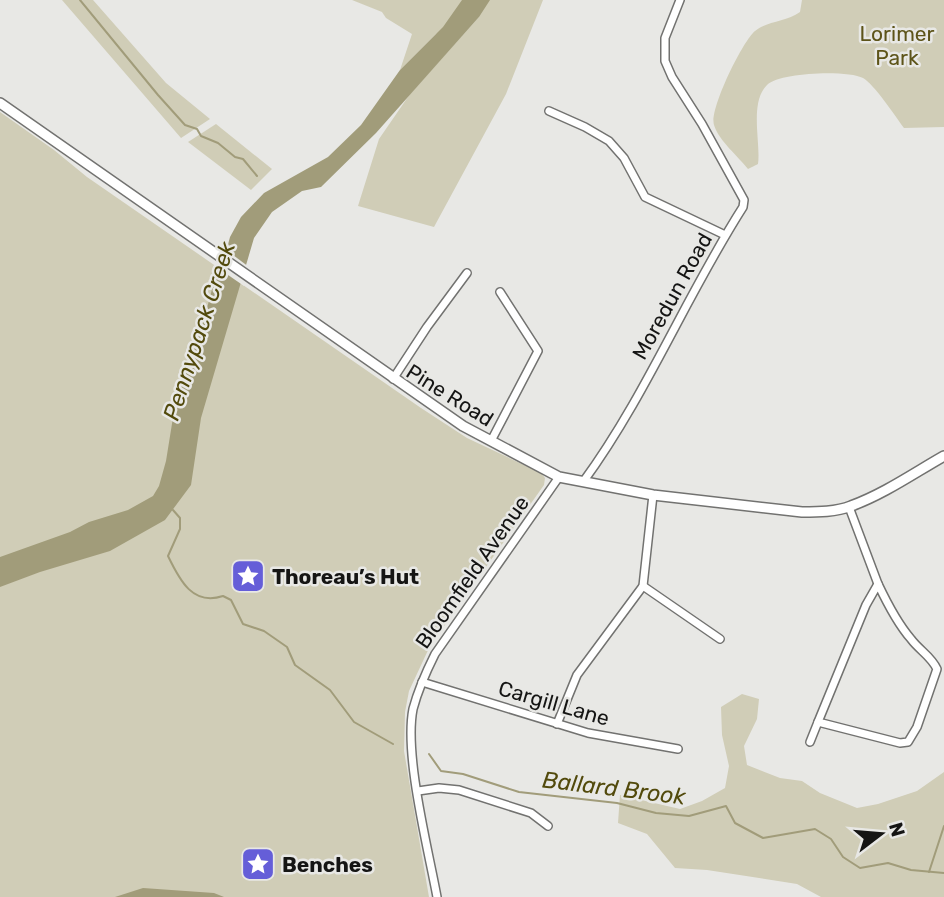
<svg xmlns="http://www.w3.org/2000/svg" width="944" height="897" font-family="Rubik,sans-serif">
<style>
.green{fill:#d0cdb7}
.water{fill:#a19c7a}
.pier{fill:#e8e8e5}
.lines{fill:none;stroke-linecap:round;stroke-linejoin:round}
.stream{stroke:#a19c7a;stroke-width:2}
.minor-casing{stroke:#727270;stroke-width:10}
.tertiary-casing{stroke:#727270;stroke-width:12}
.minor{stroke:#fff;stroke-width:7}
.tertiary{stroke:#fff;stroke-width:9}
.labels{text-anchor:middle;dominant-baseline:central;stroke-width:5;stroke-linejoin:round;paint-order:stroke}
.park-label{font-size:21px;fill:#5d5419;stroke:#e8e8e5}
.street-label{font-size:21px;fill:#151514;stroke:#e8e8e5}
.poi-label{font-size:21px;font-weight:bold;fill:#151514;stroke:#e8e8e5;text-anchor:start}
.water-label{font-size:23px;font-style:italic;fill:#524a0c;stroke:#e8e8e5}
</style>
<rect width="100%" height="100%" fill="#e8e8e5"/>
<!-- green -->
<g class="green">
<polygon points="62,0 93,0 166,83 210,119 181,138"/>
<polygon points="352,0 543,0 506,94 434,227 358,206 379,139 410,94 479,17 436,34 400,70 412,34 386,18 382,12"/>
<path d="M802,0H944V127L904,128C896,117 873,83 863,78C848,70 780,72 767,85C749,103 761,143 758,164L748,169C738,156 719,141 714,125C709,110 742,42 755,31C767,21 786,22 800,12Z"/>
<polygon points="0,112 54,150 87,177 421,408 467,438 541,473 545,478 544,485 430,646 409,691 405,712 404,751 429,897 0,897"/>
<polygon points="216,124 272,169 251,190 188,142"/>
<polygon points="742,694 759,699 757,719 744,746 747,765 780,778 802,781 820,793 857,808 878,804 917,791 944,772 944,897 821,897 797,884 707,870 675,868 647,834 618,823 620,795 680,809 702,801 725,788 729,766 722,735 721,707"/>
</g>
<!-- water -->
<g class="water">
<polygon points="462,0 490,0 479,17 376,133 321,187 302,191 272,212 254,238 201,418 191,485 165,520 110,551 40,572 0,587 0,557 70,532 89,522 128,510 153,496 159,486 166,461 175,405 202,327 215,278 221,271 230,237 241,217 264,193 328,157 361,125 400,70 443,27"/>
<polygon points="143,888 214,893 224,897 115,897"/>
</g>
<!-- pier -->
<polygon class="pier" points="225,249 249,267 244,286 218,268"/>
<g class="lines">
<!-- stream -->
<g class="stream">
<polyline points="80,0 158,95 185,125 197,129 201,136 218,143 235,157 243,159 257,176"/>
<path d="M173,510L180,518V529L168,556C180,581 193,606 223,596L231,600L243,624L264,631L287,647L295,665L330,690L354,722L393,744"/>
<polyline points="429,754 441,771 463,774 519,792 617,803 656,813 689,816 726,806 735,823 763,838 815,829 831,839 843,857 860,868 888,863 911,870 944,873"/>
<polyline points="929,872 944,826"/>
</g>
<!-- minor casing -->
<g class="minor-casing">
<g id="minor">
<polyline points="549,111 585,127 609,141 624,158 645,197 725,235"/>
<polyline points="393,379 427,327 467,273"/>
<polyline points="491,441 538,351 500,292"/>
<path d="M583,482C646,396 686,296 743,207L744,200L702,124L672,77L665,61V38L680,0"/>
<polyline points="849,507 878,584"/>
<path d="M878,584C887,603 897,623 911,639C919,650 931,656 937,669L917,727L908,742L900,743L818,722L866,605Z"/>
<polyline points="643,586 720,639"/>
<polyline points="422,682 588,733 678,749"/>
<polyline points="557,724 577,675 643,586 653,495"/>
<polyline points="810,742 818,722"/>
<polyline points="418,791 439,788 459,790 531,813 548,826"/>
<path d="M437,897C428,848 404,755 413,709C418,690 426,672 435,654L559,477"/>
</g>
</g>
<!-- tertiary casing -->
<g class="tertiary-casing">
<path id="tertiary" d="M0,103L463,426L559,477L653,495L802,512C818,512 836,512 851,506C884,494 914,473 944,456"/>
</g>
<!-- minor -->
<use href="#minor" class="minor"/>
<!-- tertiary -->
<use href="#tertiary" class="tertiary"/>
</g>
<!-- icons -->
<defs>
<g id="sight-square" transform="scale(1.75)"><rect x="-9" y="-9" width="18" height="18" rx="4" fill="#655ed8" stroke="#e8e8e5"/><path d="M0-6L1.8-2.2L6-1.7L2.9 1.2L3.7 5.4L0 3.3L-3.7 5.4L-2.9 1.2L-6-1.7L-1.8-2.2Z" fill="#fff"/></g>
</defs>
<g fill-rule="evenodd">
<use href="#sight-square" x="248" y="576"/>
<use href="#sight-square" x="258" y="864"/>
</g>
<g class="labels">
<!-- park labels -->
<g class="park-label">
<text x="897" y="33">Lorimer<tspan x="897" dy="24">Park</tspan></text>
</g>
<!-- street labels -->
<g class="street-label">
<text transform="translate(672 296) rotate(-61)">Moredun Road</text>
<text transform="translate(450 395) rotate(32)">Pine Road</text>
<text transform="translate(472 572) rotate(-55)">Bloomfield Avenue</text>
<text transform="translate(554 703) rotate(16)">Cargill Lane</text>
</g>
<!-- poi labels -->
<g class="poi-label">
<text x="272" y="576">Thoreau’s Hut</text>
<text x="282" y="864">Benches</text>
</g>
<!-- water labels -->
<g class="water-label">
<text transform="translate(199 331) rotate(-72)">Pennypack Creek</text>
<text transform="translate(614 788) rotate(7)">Ballard Brook</text>
</g>
</g>
<!-- north arrow -->
<g transform="translate(881 834) rotate(74)" stroke="#e8e8e5" stroke-width="5" paint-order="stroke">
<path d="M0-5L12 26L0 18L-12 26Z" fill="#151514"/>
<text y="-10" font-size="19" font-weight="bold" text-anchor="middle" fill="#151514">N</text>
</g>
</svg>
